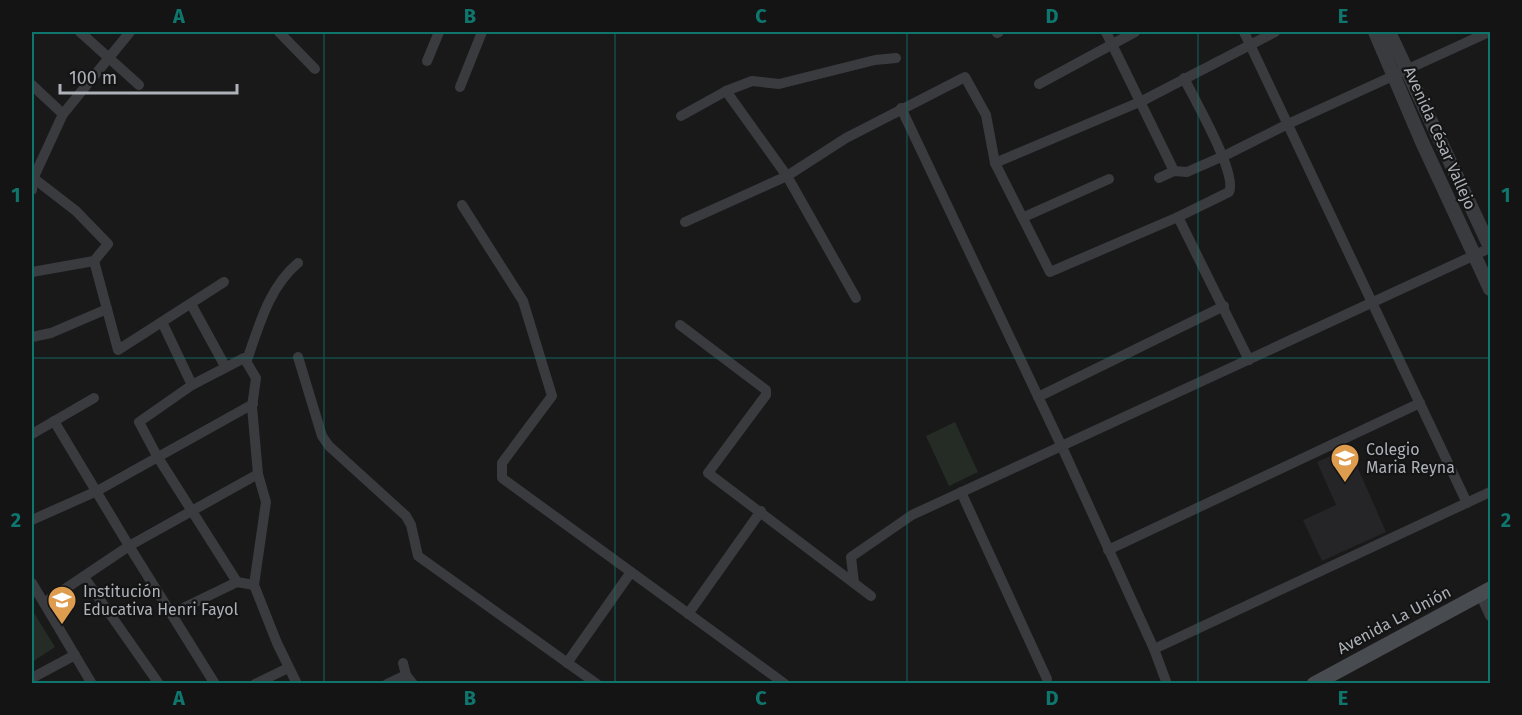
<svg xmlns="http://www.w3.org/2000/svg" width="1522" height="715" font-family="'Fira Sans',sans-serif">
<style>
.built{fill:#252527}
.green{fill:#252c25}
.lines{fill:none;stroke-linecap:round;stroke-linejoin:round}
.minor{stroke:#3a3b3f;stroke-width:10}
.tertiary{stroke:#3a3b3f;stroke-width:14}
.secondary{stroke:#484b4f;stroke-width:15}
.grid{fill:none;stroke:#0f766e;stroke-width:1.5;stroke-opacity:0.55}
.labels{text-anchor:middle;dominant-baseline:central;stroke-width:4.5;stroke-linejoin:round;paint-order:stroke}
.street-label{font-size:16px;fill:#adb2b9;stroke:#141415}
.poi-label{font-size:16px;fill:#adb2b9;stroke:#141415;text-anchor:start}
.neatline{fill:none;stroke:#0f766e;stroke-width:2}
.grid-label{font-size:20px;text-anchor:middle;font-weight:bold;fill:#0f766e}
</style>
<rect width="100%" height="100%" fill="#19191a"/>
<!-- built -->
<polygon class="built" points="1349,448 1386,532 1322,561 1303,520 1336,505 1317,462"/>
<!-- green -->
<g class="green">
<polygon points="955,422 978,472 949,486 926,436"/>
<polygon points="32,610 55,647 32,662"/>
</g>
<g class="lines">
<!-- minor -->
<g class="minor">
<polyline points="80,32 139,85"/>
<polyline points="279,32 315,69"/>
<polyline points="1106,32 1174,171"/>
<polyline points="1244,32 1467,503"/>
<polyline points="997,33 999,32"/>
<polyline points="427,61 439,32"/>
<polyline points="1039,84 1135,32"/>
<polyline points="32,85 63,114"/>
<polyline points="460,87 482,32"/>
<polyline points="726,91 787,176 856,298"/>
<polyline points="901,108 1062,447 1154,649 1167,684"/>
<polyline points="681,116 726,91 752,81 779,84 875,60 896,58"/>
<polyline points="995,163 1142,101 1275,32"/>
<polyline points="32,177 76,211 108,244 94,261 32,272"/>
<polyline points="1159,178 1174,171 1187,172 1228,154 1288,124 1489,32"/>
<polyline points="32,190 33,179 63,114 130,32"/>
<polyline points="462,205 523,301 552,396 502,463 502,478 785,684"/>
<polyline points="1024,217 1109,179"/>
<polyline points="1178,217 1249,360"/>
<path d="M685,222L787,176L846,138L965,77L986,115L995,163L1050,272L1178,217L1229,192C1238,174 1194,99 1184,78"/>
<polyline points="94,261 118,350 224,282"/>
<polyline points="191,304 225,366"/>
<polyline points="162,322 192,385"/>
<polyline points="680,325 766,390 766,395 708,473 871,596"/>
<polyline points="32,337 51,333 107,309"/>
<polyline points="298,357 322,436 329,446 406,516 411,525 418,556 597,684"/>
<path d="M247,360C259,326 269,287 298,263"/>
<polyline points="1038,397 1224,306"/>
<polyline points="54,421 129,546 258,474"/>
<polyline points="32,434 94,398"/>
<polyline points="961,492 1047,679"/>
<polyline points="32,520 97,491 253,404"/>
<polyline points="1108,550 1420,403"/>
<polyline points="84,577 159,684"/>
<polyline points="237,582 157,456 139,422 192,385 244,358 256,378 252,407 258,474 266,502 254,585 277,643 297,684"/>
<polyline points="32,583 92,684"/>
<polyline points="854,583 851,557 912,515 1490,248"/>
<polyline points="1480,594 1490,616"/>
<polyline points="44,603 129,546 215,684"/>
<polyline points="171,614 237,582 254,585"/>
<polyline points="688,614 761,511"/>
<polyline points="1154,649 1490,492"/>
<polyline points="403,663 406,675 413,684"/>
<polyline points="567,663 631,572"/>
<polyline points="32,678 75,655"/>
<polyline points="255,684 288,668"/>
<polyline points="387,684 406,675"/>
</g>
<!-- tertiary -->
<g class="tertiary">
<polyline points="1375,32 1422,142 1490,289"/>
<polyline points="1389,32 1490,247"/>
</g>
<!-- secondary -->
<polyline class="secondary" points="1314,684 1490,589"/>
</g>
<!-- grid -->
<path class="grid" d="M324,32V684M615,32V684M907,32V684M1198,32V684M32,358H1490"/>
<!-- icons -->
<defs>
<g id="school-pin" transform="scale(1.5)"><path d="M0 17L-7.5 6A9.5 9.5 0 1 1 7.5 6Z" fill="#dd9c4e" stroke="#141415"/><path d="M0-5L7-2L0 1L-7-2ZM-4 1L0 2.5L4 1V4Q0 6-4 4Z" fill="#fff"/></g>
</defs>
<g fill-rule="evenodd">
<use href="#school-pin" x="1345" y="458"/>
<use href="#school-pin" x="62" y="600"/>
</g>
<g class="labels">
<!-- street labels -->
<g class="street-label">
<text transform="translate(1440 138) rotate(66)">Avenida César Vallejo</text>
<text transform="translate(1394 620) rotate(-28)">Avenida La Unión</text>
</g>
<!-- poi labels -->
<g class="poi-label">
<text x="1366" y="449">Colegio<tspan x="1366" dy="18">Maria Reyna</tspan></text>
<text x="83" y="591">Institución<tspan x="83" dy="18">Educativa Henri Fayol</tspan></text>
</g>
</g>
<!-- border -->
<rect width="1522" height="715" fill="none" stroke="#141415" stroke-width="66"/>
<!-- scale -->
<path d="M60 84v9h177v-9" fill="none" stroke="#adb2b9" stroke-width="3"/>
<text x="69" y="84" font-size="18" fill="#adb2b9" stroke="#141415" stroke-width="4.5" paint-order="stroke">100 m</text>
<rect x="33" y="33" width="1456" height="649" class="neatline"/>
<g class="grid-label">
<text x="179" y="23">A</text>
<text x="470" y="23">B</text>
<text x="761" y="23">C</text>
<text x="1052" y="23">D</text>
<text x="1343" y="23">E</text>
<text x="16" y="202">1</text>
<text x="1506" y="202">1</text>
<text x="16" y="527">2</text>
<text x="1506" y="527">2</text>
<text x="179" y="705">A</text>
<text x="470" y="705">B</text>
<text x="761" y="705">C</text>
<text x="1052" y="705">D</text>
<text x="1343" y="705">E</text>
</g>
</svg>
